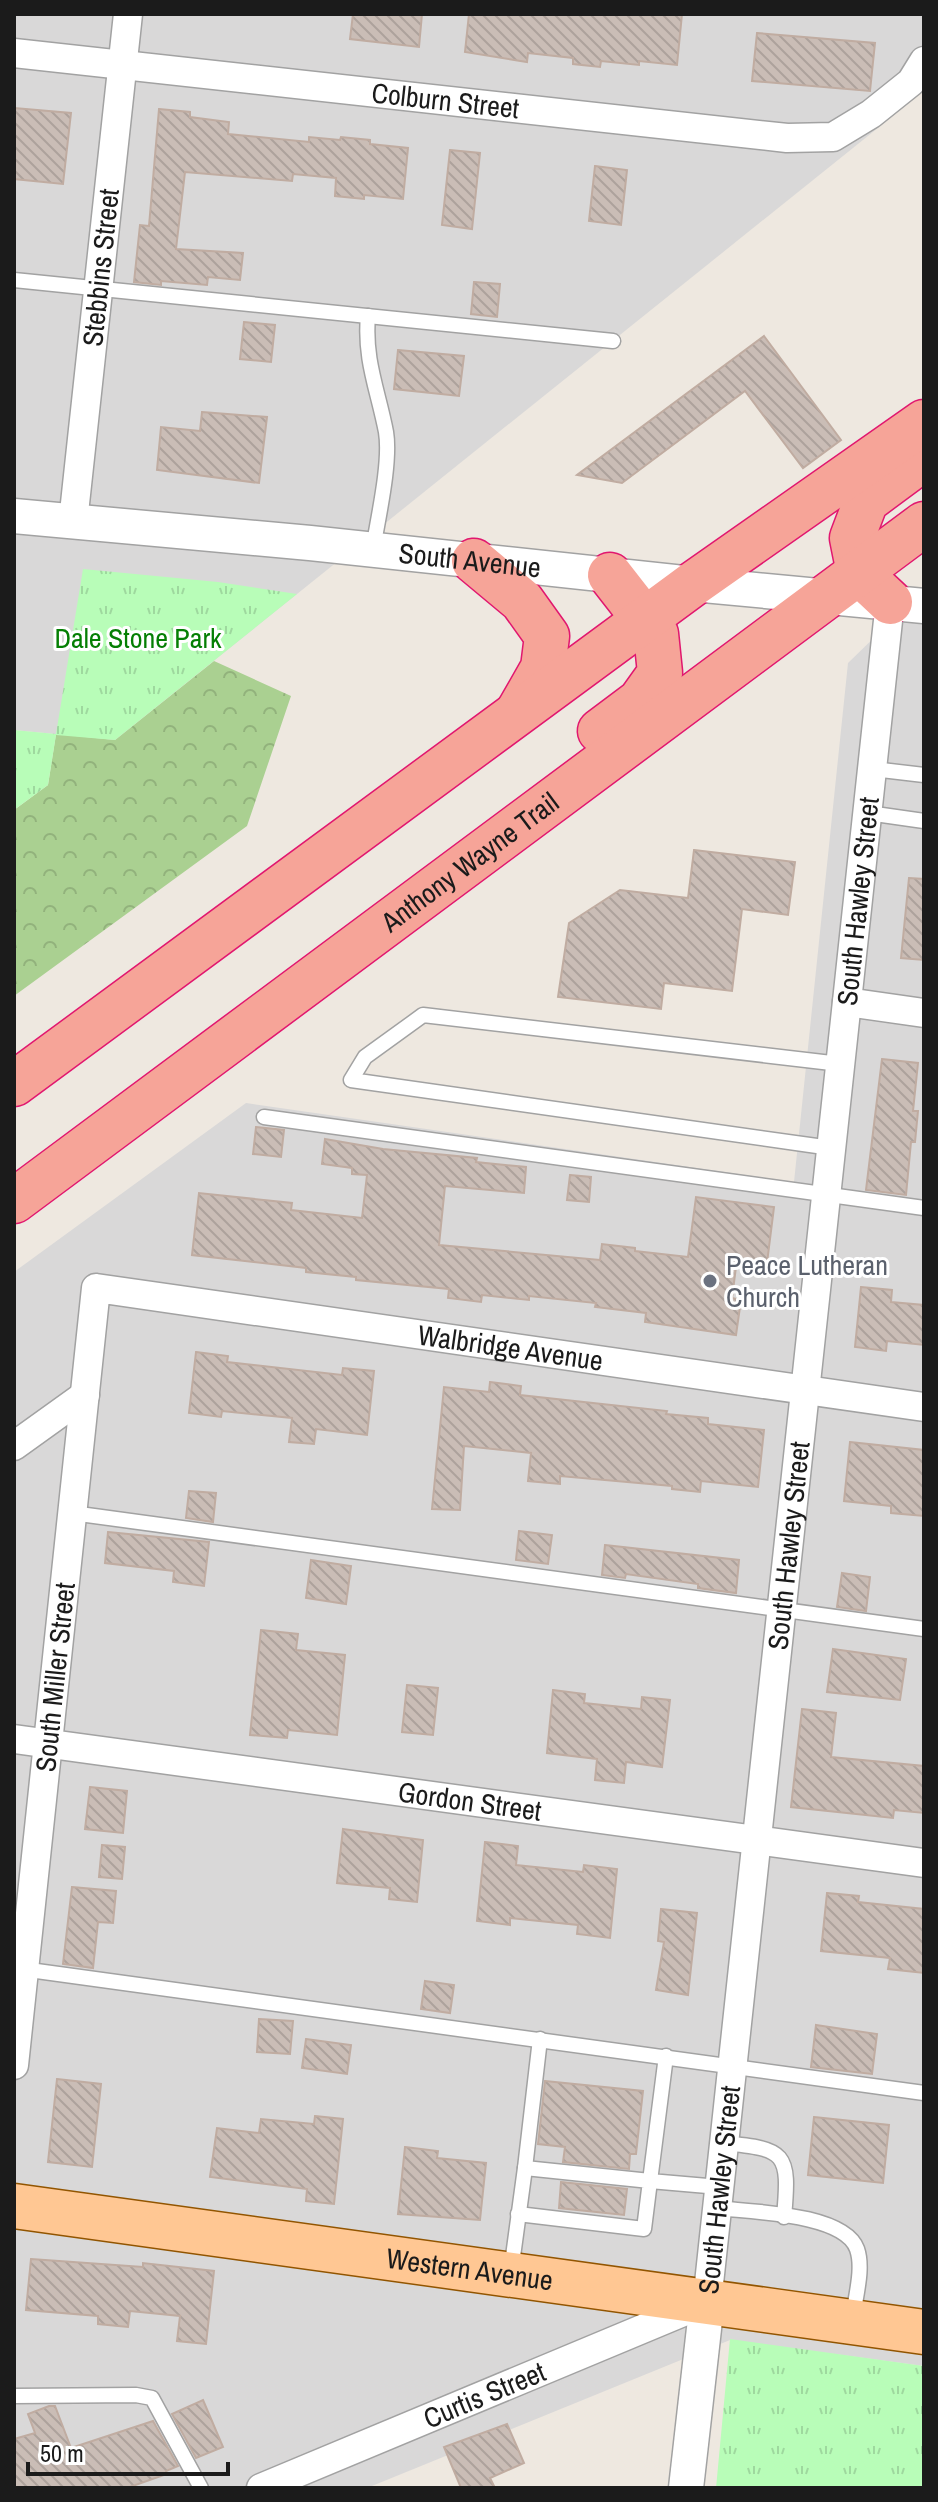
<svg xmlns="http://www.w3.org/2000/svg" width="938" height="2502" font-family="'Archivo Narrow',sans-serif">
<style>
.residential{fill:#d9d8d8}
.forest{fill:url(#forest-crowns)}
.park{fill:url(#park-tufts)}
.building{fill:url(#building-back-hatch);stroke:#c0aca1;stroke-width:2}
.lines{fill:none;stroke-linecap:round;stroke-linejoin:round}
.service-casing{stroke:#a2a2a2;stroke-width:17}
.minor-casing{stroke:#a2a2a2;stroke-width:31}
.tertiary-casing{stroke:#a2a2a2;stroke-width:37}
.primary-casing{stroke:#925500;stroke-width:47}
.trunk-casing{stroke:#e1176f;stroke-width:47}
.service{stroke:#fff;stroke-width:14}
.minor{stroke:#fff;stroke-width:28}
.tertiary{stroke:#fff;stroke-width:34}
.primary{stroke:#ffc793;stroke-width:44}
.trunk{stroke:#f6a498;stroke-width:44}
.worship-dot{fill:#6b7280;stroke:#fff;stroke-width:3}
.labels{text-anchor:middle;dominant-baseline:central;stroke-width:6;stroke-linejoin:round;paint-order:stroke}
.street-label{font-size:28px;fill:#1b1b1b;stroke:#fff}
.park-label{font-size:28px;fill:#057f04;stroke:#fff}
.worship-label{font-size:28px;fill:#5b616d;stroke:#fff;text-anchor:start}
</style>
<defs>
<pattern id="forest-crowns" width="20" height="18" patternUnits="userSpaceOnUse" patternTransform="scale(2)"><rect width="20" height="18" fill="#aad091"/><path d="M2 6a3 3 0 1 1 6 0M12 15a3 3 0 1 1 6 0" fill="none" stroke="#92b27c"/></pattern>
<pattern id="park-tufts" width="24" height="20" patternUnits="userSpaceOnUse" patternTransform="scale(2)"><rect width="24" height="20" fill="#b8fdb8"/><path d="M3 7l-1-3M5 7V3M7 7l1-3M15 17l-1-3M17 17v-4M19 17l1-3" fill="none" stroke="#9ed89e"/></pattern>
<pattern id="building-back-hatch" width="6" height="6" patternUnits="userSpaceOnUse" patternTransform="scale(2)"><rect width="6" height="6" fill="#cabdb6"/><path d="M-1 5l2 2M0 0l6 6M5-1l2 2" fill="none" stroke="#ada29c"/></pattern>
</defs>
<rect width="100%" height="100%" fill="#eee8e0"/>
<!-- residential -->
<g class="residential">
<polygon points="14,14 924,14 924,91 115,740 14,730"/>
<polygon points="924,589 924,2366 730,2340 367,2488 14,2488 14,1272 246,1103 794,1182 848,663"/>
</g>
<!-- forest -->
<polygon class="forest" points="214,661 291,696 247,826 14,996 14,810 48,785 56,734 115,740"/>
<!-- park -->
<g class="park">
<polygon points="83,569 218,582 297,594 115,740 56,735 48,785 14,810 14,730 56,734"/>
<polygon points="730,2339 924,2366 924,2488 716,2488"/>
</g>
<!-- building -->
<g class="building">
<polygon points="353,14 422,14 419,47 350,39"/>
<polygon points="469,14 682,14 677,65 639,61 639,65 601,61 600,67 573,64 573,58 528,53 527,62 465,52"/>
<polygon points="757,33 875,43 870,91 752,81"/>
<polygon points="14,108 71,113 63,184 14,179"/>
<polygon points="159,109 190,112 190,117 229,122 228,134 309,142 309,137 340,140 341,137 370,140 370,144 408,148 403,199 364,195 364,199 335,196 336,178 293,174 292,181 185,172 176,249 243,253 240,280 208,277 207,285 161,281 161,285 134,282 140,225 149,226"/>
<polygon points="450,150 480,153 472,229 442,225"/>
<polygon points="595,166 627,170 621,225 589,221"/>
<polygon points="474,282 500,284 497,317 471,314"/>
<polygon points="244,322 275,325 271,362 240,359"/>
<polygon points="764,336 841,440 803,468 745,391 622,483 577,475"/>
<polygon points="398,350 464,356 459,396 394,389"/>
<polygon points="202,412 267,417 259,483 157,470 161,427 200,431"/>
<polygon points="694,850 795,862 788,915 742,909 732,991 664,983 661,1009 558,997 569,923 620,890 688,898"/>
<polygon points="909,878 924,879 924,960 901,958"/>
<polygon points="882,1059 918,1063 913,1111 918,1111 915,1142 911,1142 906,1195 866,1190"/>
<polygon points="256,1127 284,1130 281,1157 253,1154"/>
<polygon points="325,1139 383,1149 477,1158 476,1162 526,1167 524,1193 445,1186 439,1245 600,1260 602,1244 635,1248 635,1251 688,1257 696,1197 774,1207 767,1263 737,1259 732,1298 741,1300 736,1335 645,1322 646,1313 595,1307 596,1303 529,1296 529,1300 482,1295 481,1302 448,1298 449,1289 356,1280 356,1277 306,1272 306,1268 192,1255 199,1193 292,1203 291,1210 362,1218 367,1175 352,1174 352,1168 322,1164"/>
<polygon points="570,1175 591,1177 589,1202 567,1200"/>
<polygon points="861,1287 892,1290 891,1302 924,1305 924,1345 887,1341 886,1351 855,1347"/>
<polygon points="196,1352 228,1356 227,1362 342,1375 343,1368 374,1371 367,1435 316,1429 314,1444 289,1442 292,1418 222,1411 221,1417 189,1413"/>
<polygon points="490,1382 521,1386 520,1395 667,1411 666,1414 708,1418 708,1424 764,1430 758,1487 701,1481 700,1492 672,1489 672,1486 560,1476 560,1484 528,1481 531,1453 464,1446 460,1510 432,1509 444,1387 489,1392"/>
<polygon points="850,1442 924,1450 924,1516 891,1513 891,1506 844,1501"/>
<polygon points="189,1491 216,1493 213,1522 186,1518"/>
<polygon points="519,1531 552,1535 548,1564 516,1560"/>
<polygon points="108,1532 209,1542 204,1586 173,1582 174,1571 105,1563"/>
<polygon points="605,1545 739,1560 736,1593 698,1588 698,1584 626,1574 625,1578 602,1575"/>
<polygon points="311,1560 351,1566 346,1604 306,1598"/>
<polygon points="842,1573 870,1577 866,1611 837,1607"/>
<polygon points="261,1630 298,1634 296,1650 345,1655 337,1735 288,1730 287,1738 250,1735"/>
<polygon points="833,1649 906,1659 900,1700 827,1692"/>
<polygon points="407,1685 438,1688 433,1735 402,1732"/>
<polygon points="553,1690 585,1694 584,1703 641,1709 642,1697 670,1700 662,1767 626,1762 624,1783 595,1780 597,1759 547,1753"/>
<polygon points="802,1709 836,1713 831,1757 924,1766 924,1813 894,1810 893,1818 791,1807"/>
<polygon points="90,1787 127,1791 123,1833 85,1829"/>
<polygon points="343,1829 423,1840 417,1902 389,1899 390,1888 337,1883"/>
<polygon points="485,1842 518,1846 516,1865 583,1872 584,1865 617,1869 610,1938 577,1934 578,1925 510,1918 510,1925 477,1921"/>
<polygon points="102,1845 125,1847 122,1879 99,1877"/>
<polygon points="72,1887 116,1891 113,1923 98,1922 93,1968 63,1964"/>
<polygon points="827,1893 859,1896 858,1902 924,1909 924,1973 888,1969 890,1958 821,1951"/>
<polygon points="661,1909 697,1913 688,1995 656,1990 664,1942 658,1941"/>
<polygon points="425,1981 454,1985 450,2013 421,2009"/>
<polygon points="259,2019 293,2021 290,2054 257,2052"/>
<polygon points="816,2025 877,2034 872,2074 811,2067"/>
<polygon points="306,2039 351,2045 347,2074 302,2068"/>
<polygon points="57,2079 101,2084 92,2167 48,2162"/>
<polygon points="545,2081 643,2091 636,2154 630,2154 629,2169 563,2162 565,2147 538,2144"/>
<polygon points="315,2116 343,2119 334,2204 306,2201 307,2189 210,2177 217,2128 259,2133 261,2119 314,2124"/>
<polygon points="814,2117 889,2125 883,2183 808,2175"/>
<polygon points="405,2147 438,2151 437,2158 486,2163 480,2220 398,2214"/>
<polygon points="561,2182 627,2189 624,2215 559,2208"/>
<polygon points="31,2259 143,2267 143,2263 214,2271 206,2344 177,2341 180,2316 130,2311 128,2327 98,2324 98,2316 26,2310"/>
<polygon points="203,2400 223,2447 196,2458 172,2414"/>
<polygon points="49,2406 55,2406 71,2448 153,2421 178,2466 166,2471 167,2474 127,2488 14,2488 14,2439 35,2433 28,2414"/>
<polygon points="507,2424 524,2463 490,2478 495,2488 461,2488 444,2447"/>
</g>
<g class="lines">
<!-- service casing -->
<g class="service-casing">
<g id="service">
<polyline points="14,280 613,341"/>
<path d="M368,316C364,360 378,390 386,432C391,462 378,518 373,549"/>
<polyline points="873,769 924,775"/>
<polyline points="868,813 924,821"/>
<polyline points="264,1117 924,1208"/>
<polyline points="831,1148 351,1080 365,1057 423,1015 840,1064"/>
<polyline points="72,1513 924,1629"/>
<polyline points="22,1969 924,2093"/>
<polyline points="666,2056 650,2181 719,2187"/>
<path d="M723,2143C786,2149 790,2152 784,2217"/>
<path d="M717,2208C750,2212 844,2213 857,2249C864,2269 855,2297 853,2318"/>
<polyline points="518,2214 644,2229 650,2181 525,2168 540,2039"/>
<polyline points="511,2271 525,2168"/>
<polyline points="14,2396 136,2395 152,2398 201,2488"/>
</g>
</g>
<!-- minor casing -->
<g class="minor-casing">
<g id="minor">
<path id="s1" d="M14,53L787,138L833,137L871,114L911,82L924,61"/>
<path id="s2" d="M73,522L128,14"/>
<polyline points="847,1002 924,1013"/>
<polyline points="14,1446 85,1395"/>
<path id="s3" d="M14,1739L924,1863"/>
<path id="s4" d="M14,2065L96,1288L924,1407"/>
<path id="s5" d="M261,2488L707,2302L890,602"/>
</g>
</g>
<!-- tertiary casing -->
<g class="tertiary-casing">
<g id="tertiary">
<path id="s6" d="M14,516L310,543L693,584L924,606"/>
<polyline points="686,2488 707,2302"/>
</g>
</g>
<!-- primary casing -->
<g class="primary-casing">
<g id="primary">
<path id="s7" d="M14,2206L924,2332"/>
</g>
</g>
<!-- trunk casing -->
<g class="trunk-casing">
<g id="trunk">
<polyline points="474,561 522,601 547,636 543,668 519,710"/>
<polyline points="890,602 859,573 852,538 866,501 924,458"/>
<polyline points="600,731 640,701 660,673 656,634 610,575"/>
<polyline points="14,1084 693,584 924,422"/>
<path id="s8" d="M14,1201L924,524"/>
</g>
</g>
<!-- service -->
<use href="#service" class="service"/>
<!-- minor -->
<use href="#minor" class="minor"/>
<!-- tertiary -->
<use href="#tertiary" class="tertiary"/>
<!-- primary -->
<use href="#primary" class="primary"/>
<!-- trunk -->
<use href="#trunk" class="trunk"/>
</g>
<!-- markers -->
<circle class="worship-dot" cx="710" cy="1281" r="8"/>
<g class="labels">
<!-- street labels -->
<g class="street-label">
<text stroke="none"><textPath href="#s1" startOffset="434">Colburn Street</textPath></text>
<text stroke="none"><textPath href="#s2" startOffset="256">Stebbins Street</textPath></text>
<text stroke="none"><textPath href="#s6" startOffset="458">South Avenue</textPath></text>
<text stroke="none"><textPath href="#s8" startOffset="568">Anthony Wayne Trail</textPath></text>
<text stroke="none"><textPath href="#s5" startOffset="1892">South Hawley Street</textPath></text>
<text stroke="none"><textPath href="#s4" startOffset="1200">Walbridge Avenue</textPath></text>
<text stroke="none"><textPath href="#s5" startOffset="1244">South Hawley Street</textPath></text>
<text stroke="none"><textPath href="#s4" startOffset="390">South Miller Street</textPath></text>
<text stroke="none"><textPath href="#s3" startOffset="460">Gordon Street</textPath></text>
<text stroke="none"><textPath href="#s5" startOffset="596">South Hawley Street</textPath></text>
<text stroke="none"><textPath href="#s7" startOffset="460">Western Avenue</textPath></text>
<text stroke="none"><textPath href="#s5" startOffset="242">Curtis Street</textPath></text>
</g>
<!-- park labels -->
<g class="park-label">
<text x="138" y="638">Dale Stone Park</text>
</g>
<!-- worship labels -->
<g class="worship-label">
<text x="726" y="1265">Peace Lutheran<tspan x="726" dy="32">Church</tspan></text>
</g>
</g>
<!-- border -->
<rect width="938" height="2502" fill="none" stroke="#1b1b1b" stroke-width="32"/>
<!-- scale -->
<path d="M28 2462v12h200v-12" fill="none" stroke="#1b1b1b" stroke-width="4"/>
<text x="40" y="2462" font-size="24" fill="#1b1b1b" stroke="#ffffff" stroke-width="6" paint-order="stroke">50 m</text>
</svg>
